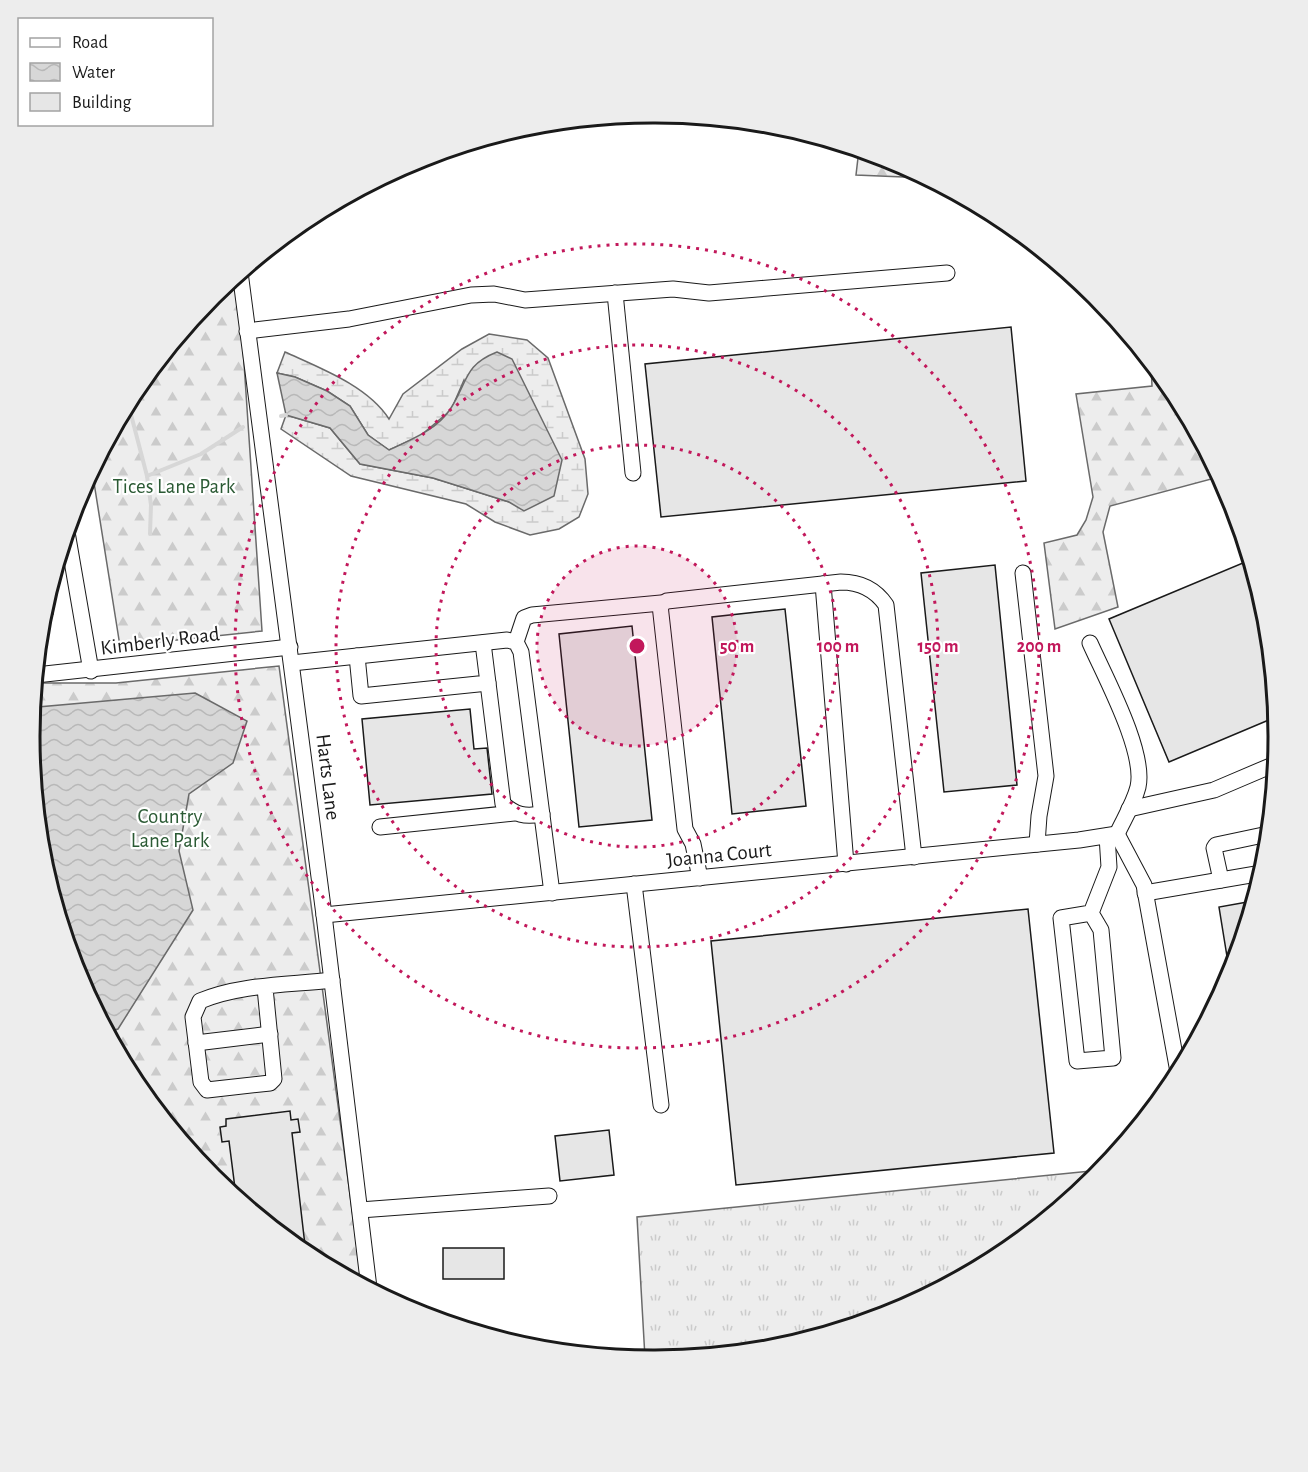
<svg xmlns="http://www.w3.org/2000/svg" width="1308" height="1472" font-family="'Alegreya Sans',sans-serif">
<style>
.grass{fill:url(#grass-tufts);stroke:#6a6a6a;stroke-width:1.5}
.forest{fill:url(#forest-firs);stroke:#6a6a6a;stroke-width:1.5}
.wetland{fill:url(#wetland-marsh);stroke:#6a6a6a;stroke-width:1.5}
.water{fill:url(#water-waves);stroke:#6a6a6a;stroke-width:1.5}
.lines{fill:none;stroke-linecap:round;stroke-linejoin:round}
.stream{stroke:#d7d7d7;stroke-width:4}
.building{fill:#e6e6e6;stroke:#1a1a1a;stroke-width:1.5}
.minor-casing{stroke:#1a1a1a;stroke-width:17}
.minor{stroke:#fff;stroke-width:15}
.ring{fill:none;stroke:#c2185b;stroke-width:3;stroke-dasharray:3 6}
.labels{text-anchor:middle;dominant-baseline:central;stroke-width:4.5;stroke-linejoin:round;paint-order:stroke}
.park-label{font-size:21px;fill:#2b5a34;stroke:#fff}
.street-label{font-size:21px;fill:#1a1a1a;stroke:#fff}
.rim{fill:none;stroke:#1a1a1a;stroke-width:3}
.centre{fill:#c2185b;stroke:#fff;stroke-width:3}
.ring-label{font-size:18px;text-anchor:middle;font-weight:bold;fill:#c2185b;stroke:#fff;stroke-width:4.5;stroke-linejoin:round;paint-order:stroke}
</style>
<defs>
<pattern id="grass-tufts" width="24" height="20" patternUnits="userSpaceOnUse" patternTransform="scale(1.5)"><rect width="24" height="20" fill="#ededed"/><path d="M3 7l-1-3M5 7V3M7 7l1-3M15 17l-1-3M17 17v-4M19 17l1-3" fill="none" stroke="#cbcbcb"/></pattern>
<pattern id="forest-firs" width="22" height="20" patternUnits="userSpaceOnUse" patternTransform="scale(1.5)"><rect width="22" height="20" fill="#ededed"/><path d="M5 1l3.5 6h-7zM16 11l3.5 6h-7z" fill="#cbcbcb"/></pattern>
<pattern id="wetland-marsh" width="20" height="14" patternUnits="userSpaceOnUse" patternTransform="scale(1.5)"><rect width="20" height="14" fill="#ededed"/><path d="M1 5h8M5 5V1M11 12h8M15 12V8" fill="none" stroke="#cbcbcb"/></pattern>
<pattern id="water-waves" width="16" height="10" patternUnits="userSpaceOnUse" patternTransform="scale(1.5)"><rect width="16" height="10" fill="#d7d7d7"/><path d="M0 5q4-4 8 0t8 0" fill="none" stroke="#b8b8b8"/></pattern>
</defs>
<rect width="100%" height="100%" fill="#fff"/>
<!-- grass -->
<polygon class="grass" points="1101,1170 1000,1255 892,1313 775,1348 674,1358 645,1358 637,1217"/>
<!-- forest -->
<g class="forest">
<polygon points="859,149 893,160 928,178 856,175"/>
<polygon points="238,274 262,631 120,646 92,470 135,389 213,295"/>
<polygon points="1151,363 1173,390 1230,496 1211,479 1110,506 1103,532 1118,607 1055,629 1044,543 1077,535 1086,520 1093,497 1076,394 1152,386"/>
<polygon points="279,666 362,1284 307,1255 213,1177 135,1082 77,974 42,857 30,736 35,683 116,683"/>
</g>
<!-- wetland -->
<path class="wetland" d="M489,334L527,340L548,358L585,459L588,494L579,517L559,529L530,535L495,522L466,504L351,476L281,429L286,415L330,428L360,464L433,478L509,502L464,380L451,410L420,436L389,450L368,435L350,406L327,391L295,377L277,373L285,352C320,368 368,386 389,419L403,394L462,349Z"/>
<!-- water -->
<g class="water">
<path d="M497,352L512,359L562,460L554,496L524,511L509,502L433,478L360,464L330,428L286,415L277,373L295,377L327,391L350,406L368,435L389,450C411,440 438,429 451,408C468,381 464,365 497,352Z"/>
<polygon points="195,693 247,721 233,763 189,794 179,851 193,910 118,1029 108,1032 77,974 42,857 30,736 38,707"/>
</g>
<g class="lines">
<!-- stream -->
<g class="stream">
<polyline points="128,403 147,476 201,454 243,427"/>
<polyline points="281,416 286,415"/>
<polyline points="147,476 151,505 150,534"/>
</g>
</g>
<!-- building -->
<g class="building">
<polygon points="1011,327 1026,481 661,517 645,364"/>
<polygon points="1250,560 1266,615 1276,717 1169,762 1109,619"/>
<polygon points="995,565 1017,785 944,792 921,573"/>
<polygon points="49,591 53,614 42,616 42,614"/>
<polygon points="785,609 806,806 732,814 712,617"/>
<polygon points="632,626 652,820 579,827 559,634"/>
<polygon points="470,709 474,749 487,748 492,794 370,805 362,719"/>
<polygon points="1253,901 1230,975 1219,907"/>
<polygon points="1028,909 1054,1153 736,1185 711,941"/>
<polygon points="290,1111 291,1120 298,1119 300,1132 292,1133 306,1254 236,1196 229,1141 222,1142 220,1127 226,1126 226,1119"/>
<polygon points="609,1130 614,1175 560,1181 555,1136"/>
<rect x="443" y="1248" width="61" height="31"/>
</g>
<g class="lines">
<!-- minor casing -->
<g class="minor-casing">
<g id="minor">
<polyline points="240,272 324,915 369,1288"/>
<polyline points="615,293 633,473"/>
<polyline points="247,331 349,319 471,295 494,294 525,300 673,289 709,293 947,273"/>
<polyline points="67,532 91,671"/>
<polyline points="1023,573 1046,776 1039,816 1037,844"/>
<polyline points="823,584 846,864"/>
<polyline points="516,642 524,618 532,615 661,603"/>
<path d="M1090,643C1105,677 1146,752 1138,787C1134,803 1124,819 1117,834"/>
<polyline points="357,656 361,696 488,683 483,643"/>
<polyline points="292,663 507,640 516,642 521,652 552,893"/>
<polyline points="36,675 290,647"/>
<path d="M488,683L503,804C516,815 524,817 542,814"/>
<polyline points="1129,809 1214,790 1275,764"/>
<polyline points="380,827 514,813"/>
<polyline points="1117,834 1144,885 1178,1072"/>
<path d="M700,878L693,844L685,829L660,605L667,601L841,582C860,582 875,589 886,605L914,857"/>
<polyline points="1221,880 1214,848 1216,845 1268,834"/>
<polyline points="634,884 661,1105"/>
<polyline points="1145,893 1262,873"/>
<polyline points="1091,913 1101,930 1113,1058 1077,1061 1061,918 1091,913 1109,867 1107,836"/>
<polyline points="324,915 1079,840 1117,834"/>
<path d="M265,988L274,1079L270,1083L207,1090L201,1082L193,1017L200,1001C240,984 290,985 332,980"/>
<polyline points="196,1043 270,1034"/>
<polyline points="360,1210 549,1196"/>
</g>
</g>
<!-- minor -->
<use href="#minor" class="minor"/>
</g>
<!-- distance rings -->
<circle cx="637" cy="646" r="100" fill="#c2185b" fill-opacity=".12"/>
<g class="ring">
<circle cx="637" cy="646" r="100"/>
<circle cx="637" cy="646" r="201"/>
<circle cx="637" cy="646" r="301"/>
<circle cx="637" cy="646" r="402"/>
</g>
<g class="labels">
<!-- park labels -->
<g class="park-label">
<text x="174" y="486">Tices Lane Park</text>
<text x="170" y="816">Country<tspan x="170" dy="24">Lane Park</tspan></text>
</g>
<!-- street labels -->
<g class="street-label">
<text transform="translate(160 641) rotate(-7)">Kimberly Road</text>
<text transform="translate(328 777) rotate(83)">Harts Lane</text>
<text transform="translate(719 855) rotate(-6)">Joanna Court</text>
</g>
</g>
<!-- crop -->
<path d="M0 0H1308V1472H0ZM653 123H655A613 613 0 0 1 1268 736V737A613 613 0 0 1 655 1350H653A613 613 0 0 1 40 737V736A613 613 0 0 1 653 123Z" fill="#ededed" fill-rule="evenodd"/>
<path class="rim" d="M653 123H655A613 613 0 0 1 1268 736V737A613 613 0 0 1 655 1350H653A613 613 0 0 1 40 737V736A613 613 0 0 1 653 123Z"/>
<circle cx="637" cy="646" r="9" class="centre"/>
<g class="ring-label">
<text x="737" y="652">50 m</text>
<text x="838" y="652">100 m</text>
<text x="938" y="652">150 m</text>
<text x="1039" y="652">200 m</text>
</g>
<!-- legend -->
<rect x="18" y="18" width="195" height="108" fill="#ffffff" stroke="#a3a3a3" stroke-width="1.5"/>
<rect x="30" y="38" width="30" height="9" fill="#ffffff" stroke="#a3a3a3" stroke-width="1.5"/>
<text x="72" y="48" font-size="18" fill="#1a1a1a">Road</text>
<rect x="30" y="63" width="30" height="18" fill="url(#water-waves)" stroke="#a3a3a3" stroke-width="1.5"/>
<text x="72" y="78" font-size="18" fill="#1a1a1a">Water</text>
<rect x="30" y="93" width="30" height="18" fill="#e6e6e6" stroke="#a3a3a3" stroke-width="1.5"/>
<text x="72" y="108" font-size="18" fill="#1a1a1a">Building</text>
</svg>
